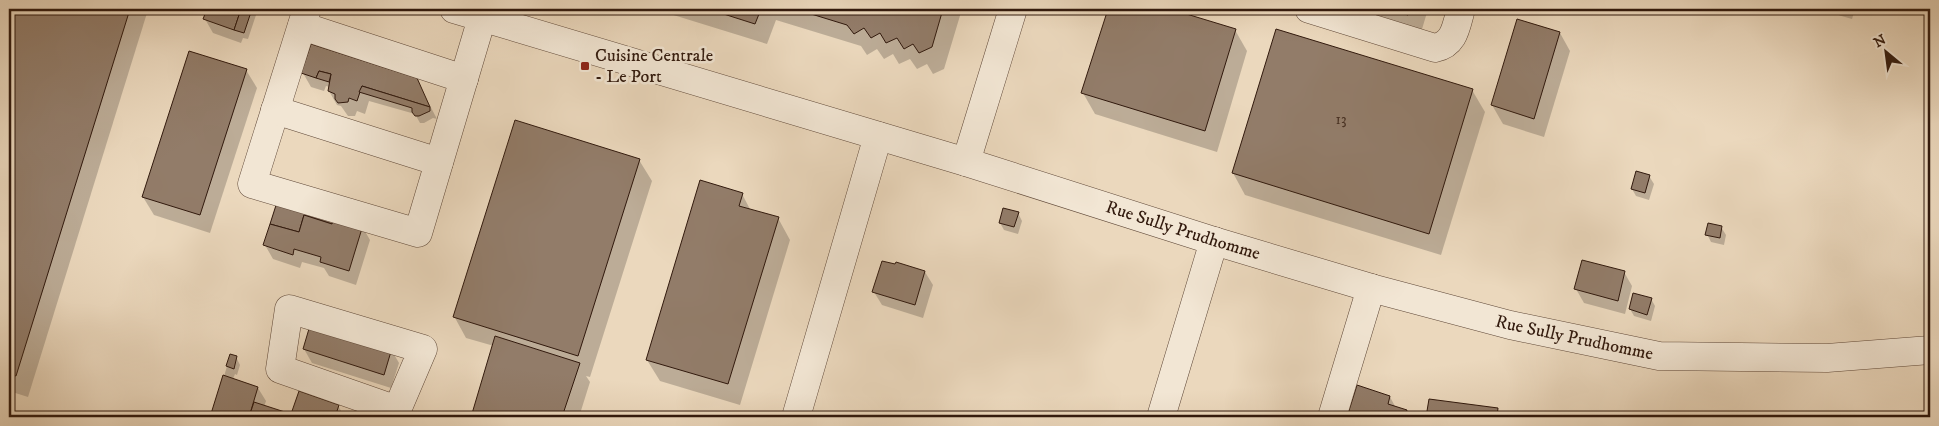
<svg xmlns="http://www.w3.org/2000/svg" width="1939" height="426" font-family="'IM FELL DW Pica',serif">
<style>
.shadow{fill:#0003}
.building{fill:#927c69;stroke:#31190d}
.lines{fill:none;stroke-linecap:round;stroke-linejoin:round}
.minor-casing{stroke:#604939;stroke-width:29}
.minor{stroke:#f2e6d4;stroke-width:28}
.poi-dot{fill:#8f2418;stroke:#f2e6d4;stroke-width:2}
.labels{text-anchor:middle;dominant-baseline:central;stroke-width:5;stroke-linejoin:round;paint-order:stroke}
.number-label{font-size:15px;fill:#493224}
.poi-label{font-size:18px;fill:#31190d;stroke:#f2e6d4;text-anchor:start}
.street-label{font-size:18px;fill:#31190d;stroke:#f2e6d4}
</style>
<rect width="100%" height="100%" fill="#ebd8bd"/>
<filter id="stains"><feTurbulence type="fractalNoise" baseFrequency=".004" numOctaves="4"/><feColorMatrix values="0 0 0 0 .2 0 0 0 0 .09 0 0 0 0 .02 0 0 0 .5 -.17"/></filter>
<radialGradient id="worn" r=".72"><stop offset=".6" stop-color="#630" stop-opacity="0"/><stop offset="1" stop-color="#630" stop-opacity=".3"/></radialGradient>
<!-- shadow -->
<g class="shadow">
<polygon points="9,9 145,9 147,13 28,397 9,391"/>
<polygon points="208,9 258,9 248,39 243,38 241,43 213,33 205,19"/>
<polygon points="580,9 588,9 582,12"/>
<polygon points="654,9 962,9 944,69 933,74 927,64 917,69 910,59 899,64 893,54 884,59 877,49 867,55 861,46 776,20 767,44"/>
<polygon points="1109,9 1166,9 1235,30 1247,51 1217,152 1095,114 1083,93"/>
<polygon points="1331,9 1428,9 1420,36"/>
<polygon points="1817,9 1855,9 1852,19"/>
<polygon points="1277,31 1472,90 1485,112 1441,255 1245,195 1233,173"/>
<polygon points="1560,33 1570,51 1544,137 1503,124 1492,105"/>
<polygon points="312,45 416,79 437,119 433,118 424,123 420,123 415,114 369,101 365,114 357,111 355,116 348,116 341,106 337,105 329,91 330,87 326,86 324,91 311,87 303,73"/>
<polygon points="246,70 257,88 210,233 154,215 143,197"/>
<polygon points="639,160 652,181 590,377 586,376 590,382 579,417 472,417 494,346 466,338 454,316"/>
<polygon points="1649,176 1654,184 1649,200 1636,196 1632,189"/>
<polygon points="742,194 751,211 778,218 790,240 740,405 660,381 647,360"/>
<polygon points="1018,213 1022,221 1018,234 1004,230 1000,223"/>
<polygon points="362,226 370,240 356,285 329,276 324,268 302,262 300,268 273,259 265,245"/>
<polygon points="1721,227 1726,235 1724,245 1711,242 1707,234"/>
<polygon points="925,272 933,285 923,318 882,305 874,292"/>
<polygon points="1624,272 1632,286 1625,314 1584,303 1576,289"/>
<polygon points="1651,299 1655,306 1651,321 1634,316 1630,309"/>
<polygon points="304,349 391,349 399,363 391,388 312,363"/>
<polygon points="230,356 236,357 240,365 237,375 235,374 233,379 258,388 266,401 264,407 292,416 338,406 345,417 212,417"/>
<polygon points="1358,387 1390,397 1396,408 1406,411 1410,417 1348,417"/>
<polygon points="1430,400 1497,409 1502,417 1427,417"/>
</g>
<!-- building -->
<g class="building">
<polygon points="9,9 130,9 16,376 9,374"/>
<polygon points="207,9 241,9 234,30 203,19"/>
<polygon points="241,9 252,9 244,33 234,30"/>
<polygon points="708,9 761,9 755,24"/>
<polygon points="795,9 943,9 932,47 919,53 913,44 904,49 897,38 886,43 880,33 871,38 864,28 854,34 847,25"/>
<polygon points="1108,9 1170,9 1236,29 1205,131 1081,93"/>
<polygon points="1387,9 1410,9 1408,15"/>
<polygon points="1517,19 1560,32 1534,119 1491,105"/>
<polygon points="1276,29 1473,89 1429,234 1232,173"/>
<polygon points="311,44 417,78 430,107 362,86 357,101 349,98 348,102 338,103 335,99 335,94 328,91 331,74 319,71 316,78 301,73"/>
<polygon points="189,51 247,69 200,215 142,197"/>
<polygon points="319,71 331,74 329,82 316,78"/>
<polygon points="362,86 430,107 430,111 419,116 415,116 412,112 412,108 359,92"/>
<polygon points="515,120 640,159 578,356 453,317"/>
<polygon points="1636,171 1650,175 1645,193 1631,189"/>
<polygon points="700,180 743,193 739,206 779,217 728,384 646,360"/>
<polygon points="278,199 335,216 332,224 304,215 299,232 270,224"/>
<polygon points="1003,208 1019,212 1014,227 999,223"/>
<polygon points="304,215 332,224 335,216 363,225 349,271 320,262 321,257 294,249 293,255 263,245 270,224 299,232"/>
<polygon points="1708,223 1722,226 1720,238 1705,235"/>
<polygon points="1582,260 1625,271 1618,301 1574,289"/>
<polygon points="882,261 895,264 896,262 925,271 915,305 872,292"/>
<polygon points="1633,293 1652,298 1647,315 1629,309"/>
<polygon points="311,322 392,348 384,375 303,349"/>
<polygon points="495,336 580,363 562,417 471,417"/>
<polygon points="230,354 237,356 234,369 226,366"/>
<polygon points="223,375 258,387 249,417 210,417"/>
<polygon points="1357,385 1390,396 1388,404 1407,410 1405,417 1347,417"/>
<polygon points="299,391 339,405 335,417 249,417 254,402 291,414"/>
<polygon points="1429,399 1498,408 1497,417 1426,417"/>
</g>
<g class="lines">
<!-- minor casing -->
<g class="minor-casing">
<g id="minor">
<polyline points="307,9 252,184 418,233 482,18"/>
<path id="s1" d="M454,9L966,162L1214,241L1371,288L1510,325L1659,356L1827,358L1930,350"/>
<path d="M1309,9L1435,48C1455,44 1456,26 1461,9"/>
<polyline points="302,26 464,79"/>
<polyline points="275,110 439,162"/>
<polyline points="966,162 1013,9"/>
<polyline points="394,417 423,349 289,309 280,369 397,410"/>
<polyline points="796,417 878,136"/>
<polyline points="1161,417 1214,241"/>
<polyline points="1332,417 1371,288"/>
</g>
</g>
<!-- minor -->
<use href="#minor" class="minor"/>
</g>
<!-- markers -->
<rect class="poi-dot" x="580" y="61" width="10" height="10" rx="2.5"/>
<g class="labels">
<!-- number labels -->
<g class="number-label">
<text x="1341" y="119">13</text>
</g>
<!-- poi labels -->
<g class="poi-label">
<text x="595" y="56">Cuisine Centrale<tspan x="595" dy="21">- Le Port</tspan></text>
</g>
<!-- street labels -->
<g class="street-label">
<text stroke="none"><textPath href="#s1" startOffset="762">Rue Sully Prudhomme</textPath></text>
<text stroke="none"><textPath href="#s1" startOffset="1168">Rue Sully Prudhomme</textPath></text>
</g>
</g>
<!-- margin -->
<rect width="1939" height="426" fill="none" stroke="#ebd8bd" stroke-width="30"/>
<rect x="10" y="10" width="1919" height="406" fill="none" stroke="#31190d" stroke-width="2.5"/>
<rect x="15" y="15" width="1909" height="396" fill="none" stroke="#31190d"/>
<!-- north arrow -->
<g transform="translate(1886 52) rotate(331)" stroke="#f2e6d4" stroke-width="4" paint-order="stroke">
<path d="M0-4L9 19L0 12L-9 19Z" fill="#31190d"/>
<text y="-8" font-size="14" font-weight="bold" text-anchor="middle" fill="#31190d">N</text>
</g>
<rect width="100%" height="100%" filter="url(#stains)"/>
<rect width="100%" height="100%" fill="url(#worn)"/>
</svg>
